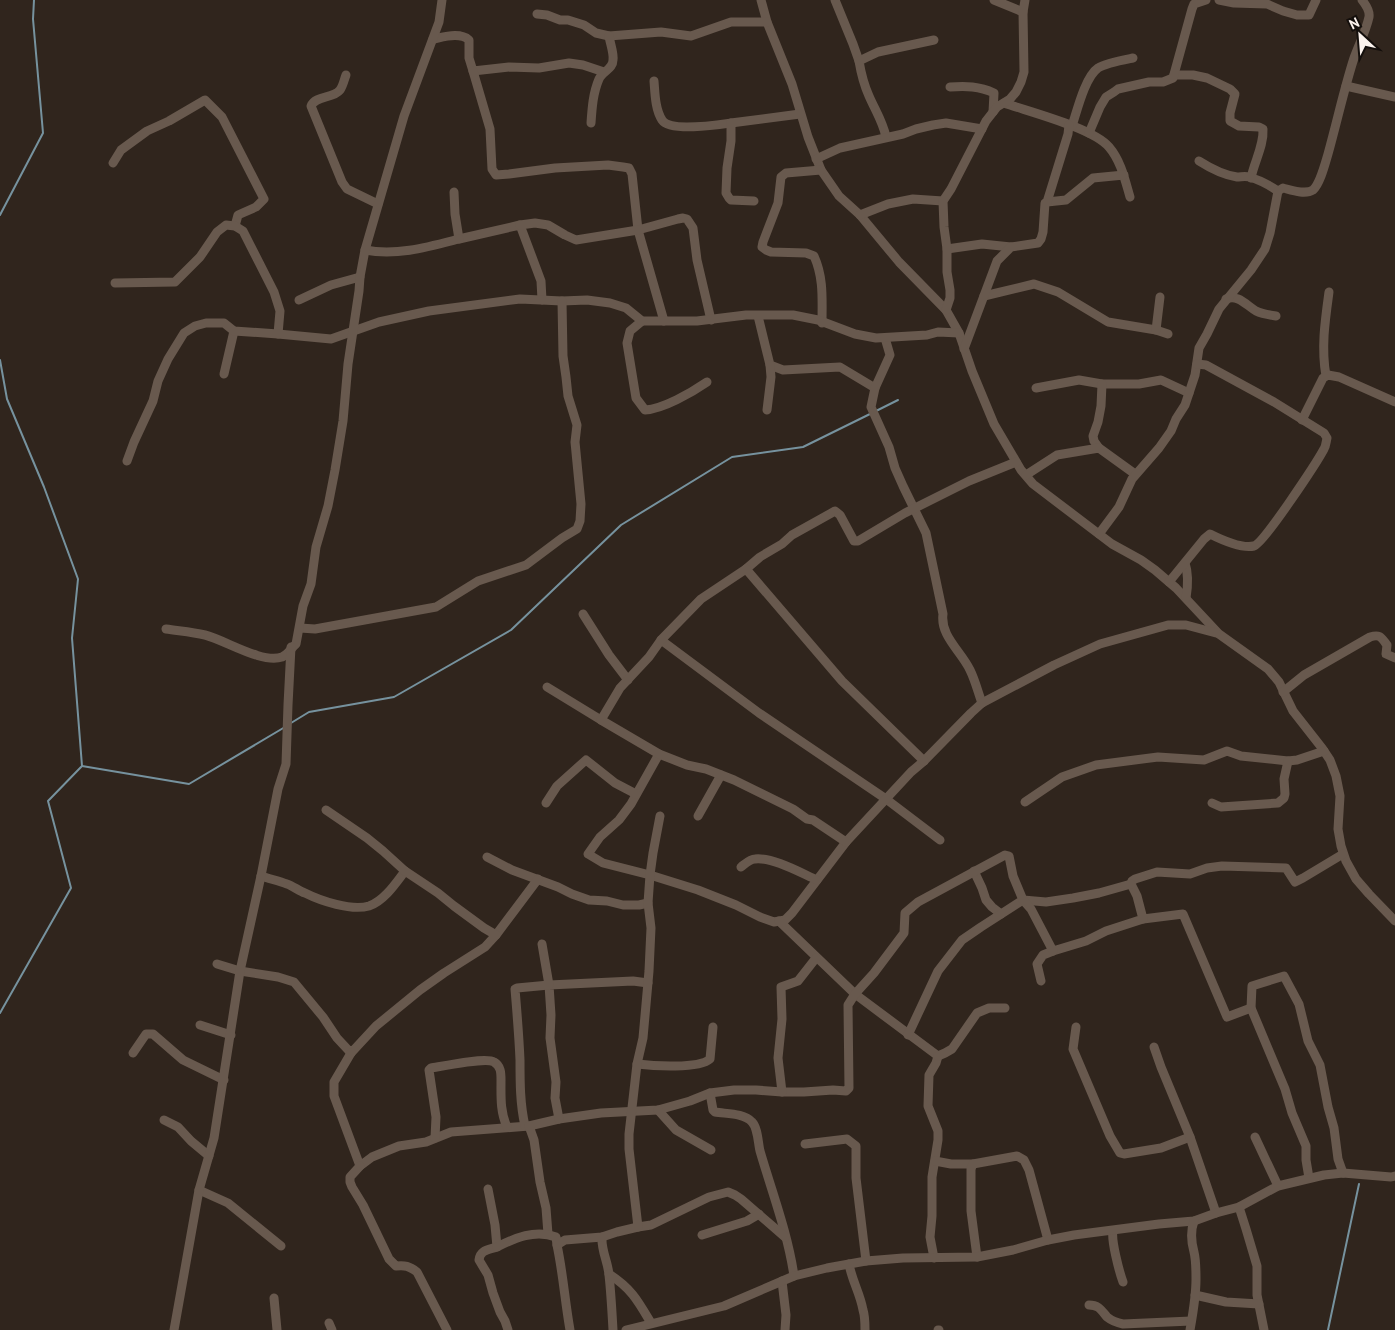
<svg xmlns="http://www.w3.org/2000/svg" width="1395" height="1330" font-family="'PT Sans',sans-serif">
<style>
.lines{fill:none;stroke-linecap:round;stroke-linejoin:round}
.stream{stroke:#76929e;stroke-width:2}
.minor{stroke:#68594e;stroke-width:9}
</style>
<rect width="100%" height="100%" fill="#30251d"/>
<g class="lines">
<!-- stream -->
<g class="stream">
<polyline points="0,215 43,133 33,19 34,0"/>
<polyline points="0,360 7,399 44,487 78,579 72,638 82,766 48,801 71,888 0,1013"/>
<polyline points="876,411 898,400"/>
<polyline points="291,723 309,712 394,697 511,630 621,525 732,457 803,447 872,413"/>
<polyline points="82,766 189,784 285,727"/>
<polyline points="1328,1330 1359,1184"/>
</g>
<!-- minor -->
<g class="minor">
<polyline points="761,0 767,22 792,84 808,137 821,170 839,196 860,215 899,262 946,310 959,333 972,371 994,424 1021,470 1033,484 1112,544 1141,560 1155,570 1176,588 1219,634 1268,669 1279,682 1293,711 1322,748 1330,760 1336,776 1340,796 1338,829 1341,846 1346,861 1356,879 1369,894 1395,921"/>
<polyline points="835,0 853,44 859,61"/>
<polyline points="994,0 1023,12"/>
<polyline points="1219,0 1234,3 1267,4 1283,11 1297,15 1309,15 1316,0"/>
<polyline points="537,14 547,15 560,20 568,20 584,25 596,33 609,36 661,32 691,36 731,22 767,22"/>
<path d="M433,39C444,37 460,32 469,40V58L473,71L509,67L539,68L569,63L583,65L604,72"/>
<polyline points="473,71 490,129 492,169 496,175 509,174 555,168 608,165 623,167 629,168 632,174 638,230 664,321"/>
<path d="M346,75C344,80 343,86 340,90C333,99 316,95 311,106L342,182L347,189L378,204"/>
<path d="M1174,75H1193L1207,78L1230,89L1235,94L1230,113V121L1239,126L1259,127L1263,129C1264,146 1254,162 1251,178"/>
<path d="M654,81C655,93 655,109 662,120C670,132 717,125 731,123"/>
<polyline points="1346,86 1395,97"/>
<path d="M950,87C966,86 979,86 994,93L993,112"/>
<path d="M1004,103C1030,112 1093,128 1109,147C1121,161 1125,180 1130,197"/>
<path d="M591,123C592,108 593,93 599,79C603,71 613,69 613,60C614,53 610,43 609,36"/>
<path d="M1072,126C1077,111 1085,77 1098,68C1106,63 1123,60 1133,58"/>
<polyline points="1089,133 1100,107 1106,97 1114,92 1118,89 1149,82 1163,82 1173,78 1192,9 1194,4 1206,0"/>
<path d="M886,137C883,122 875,110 869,96C864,85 861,73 859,61L878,52L934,40"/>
<polyline points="816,159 840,148 903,134 916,129 933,125 946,123 982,129"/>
<path d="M1199,161C1210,168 1223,175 1237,177C1241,177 1245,176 1249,177C1260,180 1269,185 1278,191"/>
<polyline points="113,163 121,150 147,131 169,121 205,100 222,117 264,199 256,207 238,215 235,226"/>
<path d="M821,170L786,173L781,177L778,203L763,242L762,247L766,250L771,252L806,253L814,256C824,278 822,300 822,323"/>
<polyline points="454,192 455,214 459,239 520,225 541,281 542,300"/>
<polyline points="754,201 731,200 729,198 726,193 727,168 731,141 731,123 800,114"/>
<polyline points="1047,202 1066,200 1093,178 1124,175"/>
<polyline points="860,215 888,204 913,199 943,201"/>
<polyline points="520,225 535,223 548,225 565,235 576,240 638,230 678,219 683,218 687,219 693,228 697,260 711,320"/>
<polyline points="947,249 982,244 1011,247"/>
<path d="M365,250C397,256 428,247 459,239"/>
<polyline points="115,283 175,282 200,257 217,232 226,225 235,226 243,231 274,292 280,311 278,334"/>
<polyline points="984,296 1034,284 1058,292 1108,322 1156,330 1168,334"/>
<path d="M1226,299C1238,294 1246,305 1256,311C1262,314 1269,315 1276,316"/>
<polyline points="299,300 331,285 360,277"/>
<polyline points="946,310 950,298 950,290 947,272 947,249 944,227 943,201 951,189 986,121 997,107 1010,99 1016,92 1021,82 1024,72 1023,12 1025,0"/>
<polyline points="758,316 770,365 783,370 840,367 875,388"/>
<path d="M642,321L630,331L627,343L636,398L645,410C663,409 691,393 707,382"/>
<polyline points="1156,330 1160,297"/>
<path d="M885,338L890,355L875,388L871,407L889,447L895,468L903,486L926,533L943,614C940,636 961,651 970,670C975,680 978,692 982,703"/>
<polyline points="964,349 997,261 1011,247 1038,243 1041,239 1043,232 1045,203 1047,202 1068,134 1069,125"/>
<polyline points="224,374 234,331"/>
<path d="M1326,376C1321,348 1325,321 1329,292"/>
<polyline points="1036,388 1079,380 1102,384 1139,384 1161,380 1189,393"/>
<polyline points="767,410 771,377 770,365"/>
<polyline points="1302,420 1323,378 1328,375 1339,377 1395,402"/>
<polyline points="1099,448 1094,441 1093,436 1098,422 1101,406 1102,384"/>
<polyline points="127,461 134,442 153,401 158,381 168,359 184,333 195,326 206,323 224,323 234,331 278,334 331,339 379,322 429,311 520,299 562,301 587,300 610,303 626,308 642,321 697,321 746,315 793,315 818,320 855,334 876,338 927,335 938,332 959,333"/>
<polyline points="1026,475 1057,455 1099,448 1135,474"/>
<path d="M1099,534L1119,507L1132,479L1159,448L1171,431L1176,419L1185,405L1195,375L1199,348L1207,334L1219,309L1251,270L1265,249L1270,233L1278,191L1283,188C1291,190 1305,195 1313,190C1320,184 1325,164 1328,154C1337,122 1344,89 1354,58C1359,44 1366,31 1369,17C1370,11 1366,5 1362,0"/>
<path d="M1185,563C1189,575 1188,586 1186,598"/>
<polyline points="746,569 760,557 782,544 792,535 835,511 840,515 854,541 858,541 905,513 969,481 1016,462"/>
<path d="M1169,582L1204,539L1210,534C1222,540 1241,549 1254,546C1264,543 1317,462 1324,449C1326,446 1326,442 1327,438L1324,433L1274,402L1206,365L1197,364"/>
<polyline points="583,614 609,655 628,680"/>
<polyline points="300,628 315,629 436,607 478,581 526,565 562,538 577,529 580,521 581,504 575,442 577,425 568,396 566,377 563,356 562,301"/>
<path d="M166,629C179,631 192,632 205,635C225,640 262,664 282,657C289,654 291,648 296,644L303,606L311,584L316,547L328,506L335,470L343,421L348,364L359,291L360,277L365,250L404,116L439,22L442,0"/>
<polyline points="661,640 759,713 886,799 940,840"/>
<polyline points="547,687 601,720"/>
<path d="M1283,692L1304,675L1370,637C1380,634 1381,637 1387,645L1386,654L1395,658"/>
<polyline points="659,754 631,804 619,820 600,837 588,854 603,863 650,875 698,890 736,905 760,917 774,922 785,920 792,913 846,842 911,772 924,761 971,713 982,703 1054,665 1100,644 1168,625 1186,625 1216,633"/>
<polyline points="1025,802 1062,777 1096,765 1158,757 1204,760 1227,751 1241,756 1288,761 1297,760 1324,751"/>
<polyline points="546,803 557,786 586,760 615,783 636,794"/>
<polyline points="1212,803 1221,807 1278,803 1284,798 1285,794 1284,779 1288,761"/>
<polyline points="698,816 721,775"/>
<polyline points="846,842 813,820 807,819 793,809 734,780 706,769 687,765 659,754 601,720 620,688 649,657 661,640 701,599 746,569 842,681 924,761"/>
<polyline points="487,857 512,870 558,887 572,894 589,900 607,901 623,905 639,905 648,903"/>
<path d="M741,867C745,864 750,859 755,859C773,857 801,873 817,880"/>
<polyline points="974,871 982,888 986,900 992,907 1001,914"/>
<path d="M261,876C270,879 279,881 287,884C293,886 299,891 305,893C321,901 351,911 369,906C384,901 396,883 405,871"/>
<polyline points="1143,919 1183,914 1227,1017 1251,1008"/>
<polyline points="779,921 855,994 938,1056 936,1063 929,1075 928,1106 938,1131 938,1140 932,1177 932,1216 930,1237 934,1258"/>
<polyline points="496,935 538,879"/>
<polyline points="217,964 240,971 278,977 294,982 323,1017 337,1038 351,1053 376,1026 420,990 444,973 485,947 496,935 484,928 454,906 438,893 405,871 383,851 367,838 326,810"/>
<polyline points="1041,981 1037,964 1043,955 1053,951 1086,941 1106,931 1143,919 1137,896 1131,884 1132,881 1135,879 1157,872 1190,874 1207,868 1222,866 1286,868 1295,882 1303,878 1343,854"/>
<polyline points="200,1025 231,1035"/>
<polyline points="1076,1027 1073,1049 1110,1136 1120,1153 1124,1154 1161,1148 1190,1137"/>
<polyline points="908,1035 938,971 962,940 981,927 1023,900 1046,902 1073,898 1099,893 1131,884"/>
<polyline points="1154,1047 1161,1067 1190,1137 1216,1213"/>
<polyline points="133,1053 146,1034 153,1034 183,1060 224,1080"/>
<polyline points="351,1053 334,1082 334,1096 360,1166 372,1157 399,1146 426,1142 451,1132 529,1126 559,1119 601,1113 658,1110 690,1101 710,1093 734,1090 756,1090 782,1092 804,1092 833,1090 846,1091 849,1088 848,1005 855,994 874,973 904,933 905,913 918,902 1005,855 1009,856 1013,876 1023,900 1031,909 1053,951"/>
<polyline points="938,1056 945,1053 952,1049 977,1013 989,1008 1005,1008"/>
<path d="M637,1064C653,1066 699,1069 710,1059L713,1027"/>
<polyline points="782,1092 778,1058 782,1019 781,987 798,981 816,958"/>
<path d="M710,1093L713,1110L715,1112C726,1114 744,1113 752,1122C758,1128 758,1143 760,1151C772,1192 788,1234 794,1276"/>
<polyline points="658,1110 676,1130 711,1150"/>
<polyline points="559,1119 555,1098 556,1082 550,1038 551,1015 549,985 633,981 648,983"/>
<polyline points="164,1120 178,1127 191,1141 209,1156"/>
<path d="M525,1126C520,1104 520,1082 520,1060C519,1036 517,1013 515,989L517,988L549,985L542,944"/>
<polyline points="529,1126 534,1140 540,1182 546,1208 548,1234"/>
<polyline points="1255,1137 1278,1186"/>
<path d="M435,1138L436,1117L429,1070L431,1068C443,1066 486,1057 494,1062C501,1066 501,1073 501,1080C501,1097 500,1111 507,1127"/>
<polyline points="805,1144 847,1139 856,1146 856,1178 866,1261"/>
<polyline points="935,1161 951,1164 973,1164"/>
<path d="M360,1166L350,1177V1182L352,1187L363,1205L389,1259L396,1266C405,1265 409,1266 417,1272L447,1330"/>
<polyline points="1309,1178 1306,1160 1306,1146 1292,1113 1285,1089 1251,1008 1252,986 1284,976 1299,1004 1308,1041 1320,1065 1328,1107 1334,1128 1338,1159 1343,1173"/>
<path d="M488,1189L495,1225L497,1247C488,1250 480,1250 479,1260L488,1275L493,1293L500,1312L505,1321L508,1330"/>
<polyline points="199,1190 228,1203 281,1246"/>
<polyline points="1239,1207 1246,1229 1257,1266 1257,1295 1264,1330"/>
<polyline points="638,1227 651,1225 709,1197 728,1192 735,1195 741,1199 785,1237"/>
<path d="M1113,1231C1111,1240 1119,1271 1123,1282"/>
<polyline points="702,1235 747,1221 759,1214"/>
<path d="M602,1237C601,1250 608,1262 609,1275C611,1293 612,1312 613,1330"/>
<path d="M557,1245C563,1273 565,1302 570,1330"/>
<path d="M497,1247C515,1238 535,1229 556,1237L557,1245L565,1240L602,1237L617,1232L638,1227L629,1149V1134L637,1064L643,1038L649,971L651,928L648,903L650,875L653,853L660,816"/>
<polyline points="977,1257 971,1211 971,1169 973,1164 1017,1156 1024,1160 1029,1170 1048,1240"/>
<path d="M849,1264C852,1281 860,1293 863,1310C865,1316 865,1323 865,1330"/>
<path d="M609,1274C632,1289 638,1301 651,1323"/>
<polyline points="782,1281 786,1315 785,1330"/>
<polyline points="1195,1295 1226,1302 1259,1304"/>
<polyline points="274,1298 277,1330"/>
<path d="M1089,1305C1099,1305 1101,1310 1107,1317C1112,1321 1118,1323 1123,1324L1191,1321"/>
<polyline points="329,1323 332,1330"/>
<polyline points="174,1330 199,1190 214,1138 240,971 261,876 278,789 286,764 288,705 291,647"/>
<polyline points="626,1330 724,1306 794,1276 827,1268 866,1261 903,1258 977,1257 1013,1250 1048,1240 1074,1235 1159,1224 1194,1221 1216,1213 1239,1207 1278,1186 1324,1175 1343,1173 1391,1177 1395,1176"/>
<polyline points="938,1330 939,1330"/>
<path d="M1190,1330C1193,1313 1196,1297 1196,1279C1196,1270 1196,1260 1194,1252C1191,1241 1190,1232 1194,1221"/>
</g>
</g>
<!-- north arrow -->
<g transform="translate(1360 35) rotate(334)" stroke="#140f0c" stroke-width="4" paint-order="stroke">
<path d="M0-4L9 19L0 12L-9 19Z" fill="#fbf3ee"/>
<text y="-8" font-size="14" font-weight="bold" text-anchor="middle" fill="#fbf3ee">N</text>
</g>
</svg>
